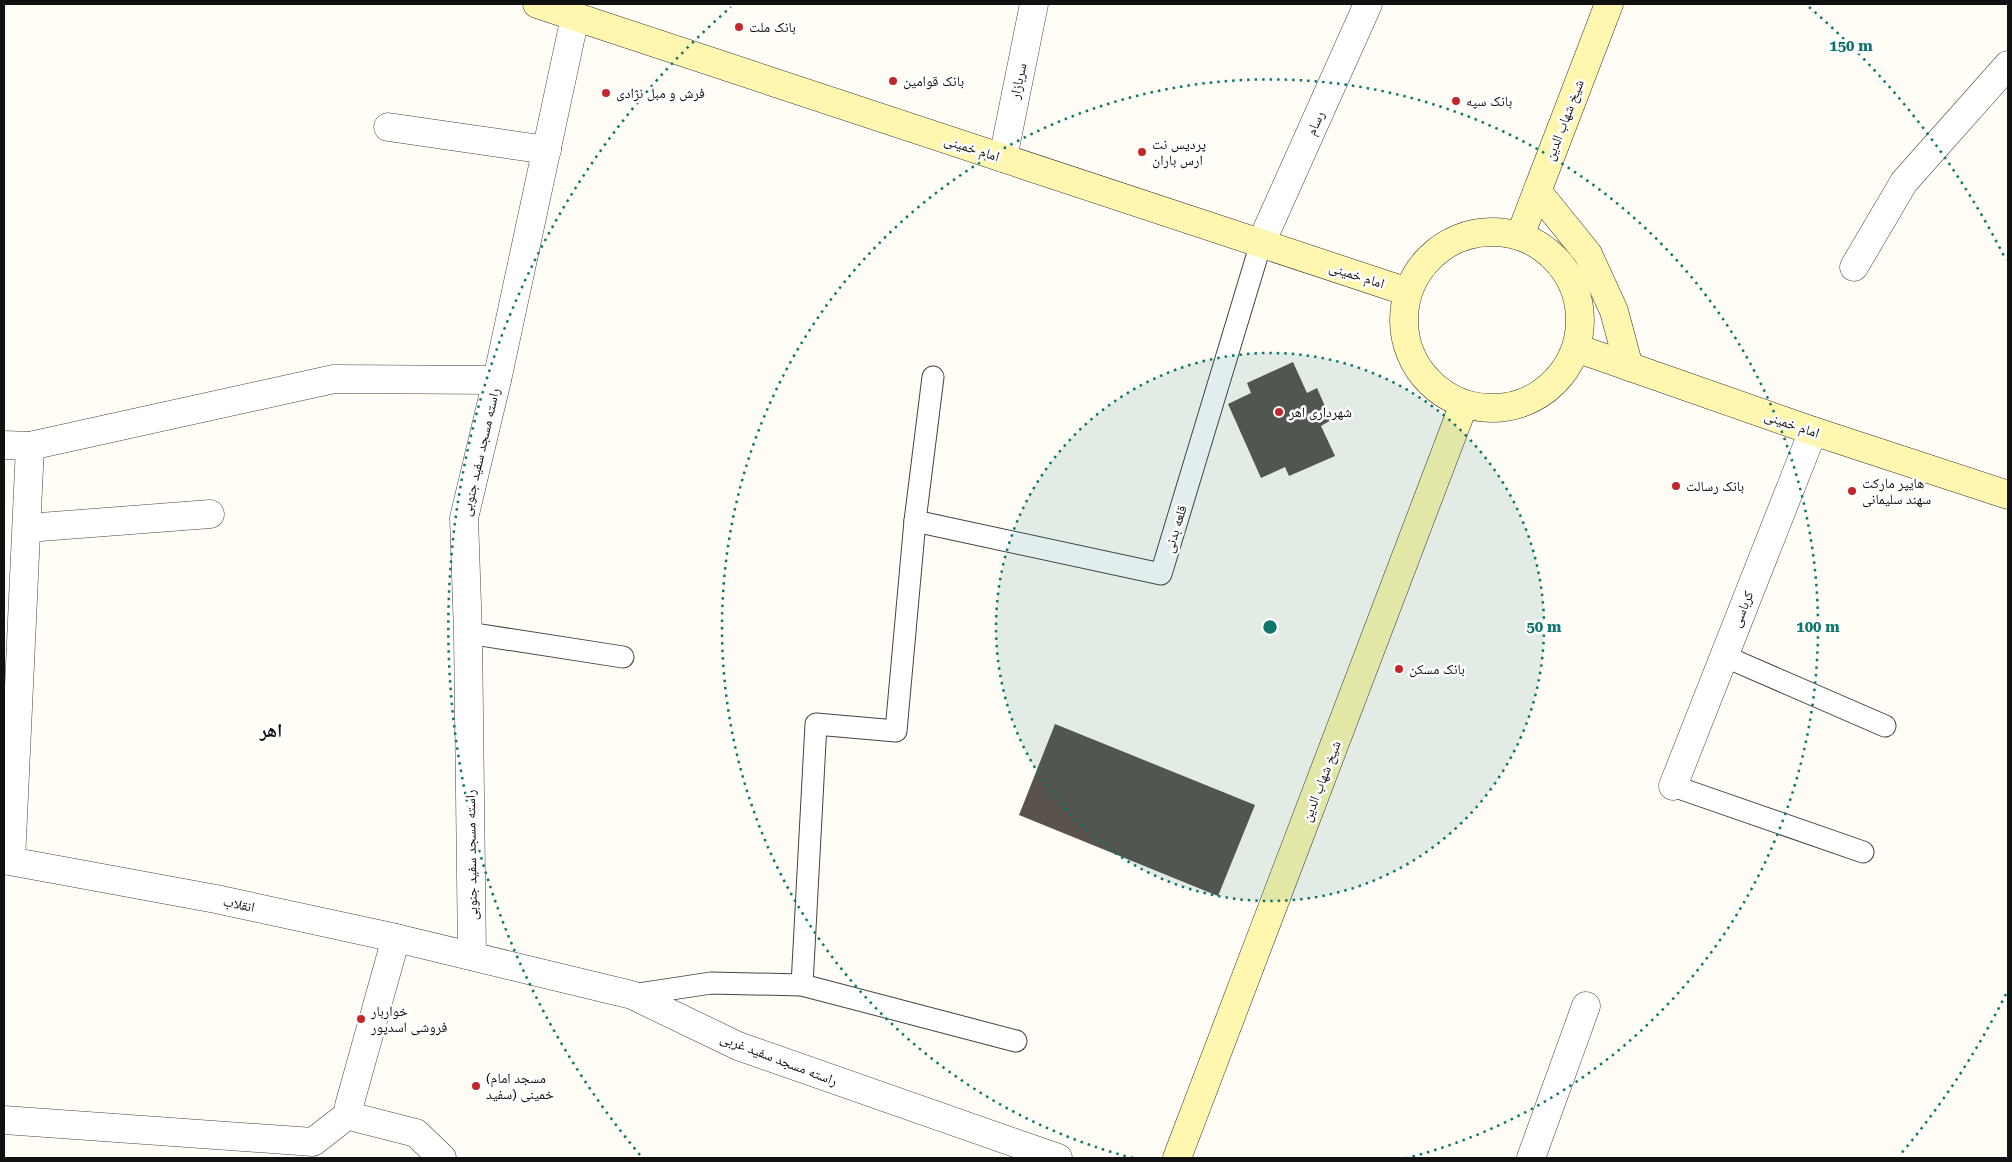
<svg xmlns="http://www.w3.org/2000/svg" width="2012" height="1162" font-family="'Roboto Serif','Noto Naskh Arabic',serif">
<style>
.building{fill:#5a524d}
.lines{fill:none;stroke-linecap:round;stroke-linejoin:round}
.lane-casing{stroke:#444;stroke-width:23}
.street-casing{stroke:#444;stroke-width:29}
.secondary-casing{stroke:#333;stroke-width:29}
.lane{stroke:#fff;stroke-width:21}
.street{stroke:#fff;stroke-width:28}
.secondary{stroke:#fff6b0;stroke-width:28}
.ring{fill:none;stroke:#0f766e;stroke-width:2.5;stroke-dasharray:2.5 5}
.poi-dot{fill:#c4262e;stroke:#fff;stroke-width:2}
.labels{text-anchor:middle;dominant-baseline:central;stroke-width:5;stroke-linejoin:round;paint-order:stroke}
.poi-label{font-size:14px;fill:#111;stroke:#fff;text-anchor:start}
.street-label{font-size:14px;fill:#111;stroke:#fff}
.district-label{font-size:19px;font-weight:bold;fill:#111;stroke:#fff}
.centre{fill:#0f766e;stroke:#fff;stroke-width:2.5}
.ring-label{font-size:15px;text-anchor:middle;font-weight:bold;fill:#0f766e;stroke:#fff;stroke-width:5;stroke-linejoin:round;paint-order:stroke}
</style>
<rect width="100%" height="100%" fill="#fffdf5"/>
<!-- building -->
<g class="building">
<polygon points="1293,362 1307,393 1317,388 1331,420 1321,426 1335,456 1289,476 1285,467 1261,478 1228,404 1251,393 1247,383"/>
<polygon points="1055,724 1255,805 1218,896 1019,815"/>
</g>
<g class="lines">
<!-- lane casing -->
<g class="lane-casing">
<g id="lane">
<polyline points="915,521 1161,574 1261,243"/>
<polyline points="468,633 623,657"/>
<polyline points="1724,656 1885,726"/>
<polyline points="1673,786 1863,852"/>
<polyline points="802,985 816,724 896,731 915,521 933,377"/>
<polyline points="632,995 711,983 802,985 1016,1041"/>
</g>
</g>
<!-- street casing -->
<g class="street-casing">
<g id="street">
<polyline points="388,127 547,150"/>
<polyline points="1003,158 1034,4"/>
<polyline points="1261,243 1368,4"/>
<polyline points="1854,267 1904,182 2008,65"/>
<polyline points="4,445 30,446 334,379 497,380"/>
<polyline points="27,528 210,514"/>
<polyline points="1673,786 1813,431"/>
<polyline points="4,860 216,899 396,938 632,995 738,1046 1058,1158"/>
<polyline points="11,861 30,446"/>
<polyline points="396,938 349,1106 349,1114 357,1118 416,1133 442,1158"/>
<polyline points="472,956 468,633 464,518 497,380 575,17"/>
<polyline points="4,1120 313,1142 349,1114"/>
<polyline points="1531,1158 1586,1006"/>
</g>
</g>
<!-- secondary casing -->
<g class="secondary-casing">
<g id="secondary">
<polyline points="537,4 1408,292"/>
<polyline points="1537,191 1588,254 1614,311 1629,367"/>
<circle cx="1492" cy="320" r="88"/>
<polyline points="1520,236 1609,4"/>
<polyline points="1576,348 1813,431 2008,495"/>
<polyline points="1177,1158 1464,404"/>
</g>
</g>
<!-- lane -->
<use href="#lane" class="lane"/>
<!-- street -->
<use href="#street" class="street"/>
<!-- secondary -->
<use href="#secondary" class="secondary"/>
</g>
<!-- distance rings -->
<circle cx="1270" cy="627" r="274" fill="#0f766e" fill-opacity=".12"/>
<g class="ring">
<circle cx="1270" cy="627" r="274"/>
<path d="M1133 1158A548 548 0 1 1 1407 1158"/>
<path d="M2006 994A822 822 0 0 1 1900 1155M640 1155A822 822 0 0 1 731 7M1809 7A822 822 0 0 1 2006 260"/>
</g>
<!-- markers -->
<g class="poi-dot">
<circle cx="739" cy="27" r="5"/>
<circle cx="893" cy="81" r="5"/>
<circle cx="606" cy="93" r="5"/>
<circle cx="1456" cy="101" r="5"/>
<circle cx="1142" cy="152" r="5"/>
<circle cx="1279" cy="412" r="5"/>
<circle cx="1676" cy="486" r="5"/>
<circle cx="1852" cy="491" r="5"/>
<circle cx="1399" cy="669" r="5"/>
<circle cx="361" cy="1019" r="5"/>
<circle cx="476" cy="1086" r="5"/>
</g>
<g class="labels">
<!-- poi labels -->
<g class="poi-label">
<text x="749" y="27">بانک ملت</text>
<text x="903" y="81">بانک قوامین</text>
<text x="616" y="93">فرش و مبل نژادی</text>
<text x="1466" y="101">بانک سپه</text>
<text x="1152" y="144">پردیس نت<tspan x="1152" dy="16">ارس باران</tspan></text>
<text x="1289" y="412">شهرداری اهر</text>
<text x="1862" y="483">هایپر مارکت<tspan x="1862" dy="16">سهند سلیمانی</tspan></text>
<text x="1686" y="486">بانک رسالت</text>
<text x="1409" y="669">بانک مسکن</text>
<text x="371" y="1011">خواربار<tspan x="371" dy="16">فروشی اسدپور</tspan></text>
<text x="486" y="1078">(مسجد امام<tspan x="486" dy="16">خمینی (سفید</tspan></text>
</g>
<!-- street labels -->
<g class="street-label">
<text transform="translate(1018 81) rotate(-78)">سربازار</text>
<text transform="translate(1564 120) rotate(-69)">شیخ شهاب الدین</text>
<text transform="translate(1315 123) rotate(-66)">رسام</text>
<text transform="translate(972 148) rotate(18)">امام خمینی</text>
<text transform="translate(1357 275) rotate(18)">امام خمینی</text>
<text transform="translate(1792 424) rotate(19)">امام خمینی</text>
<text transform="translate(480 452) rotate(-77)">راسته مسجد سفید جنوبی</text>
<text transform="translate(1175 529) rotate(-73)">قلعه بدنی</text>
<text transform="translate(1742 609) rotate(-68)">کرباسی</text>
<text transform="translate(1321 781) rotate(-69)">شیخ شهاب الدین</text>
<text transform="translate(471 855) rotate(-91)">راسته مسجد سفید جنوبی</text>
<text transform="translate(239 904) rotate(12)">انقلاب</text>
<text transform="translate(779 1059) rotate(21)">راسته مسجد سفید غربی</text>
</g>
<!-- district labels -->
<g class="district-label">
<text x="271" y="730">اهر</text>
</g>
</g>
<circle cx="1270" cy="627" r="8" class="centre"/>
<g class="ring-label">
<text x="1851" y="51">150 m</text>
<text x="1544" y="632">50 m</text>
<text x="1818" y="632">100 m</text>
</g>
<!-- border -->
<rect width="2012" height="1162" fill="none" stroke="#111111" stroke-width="10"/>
</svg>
